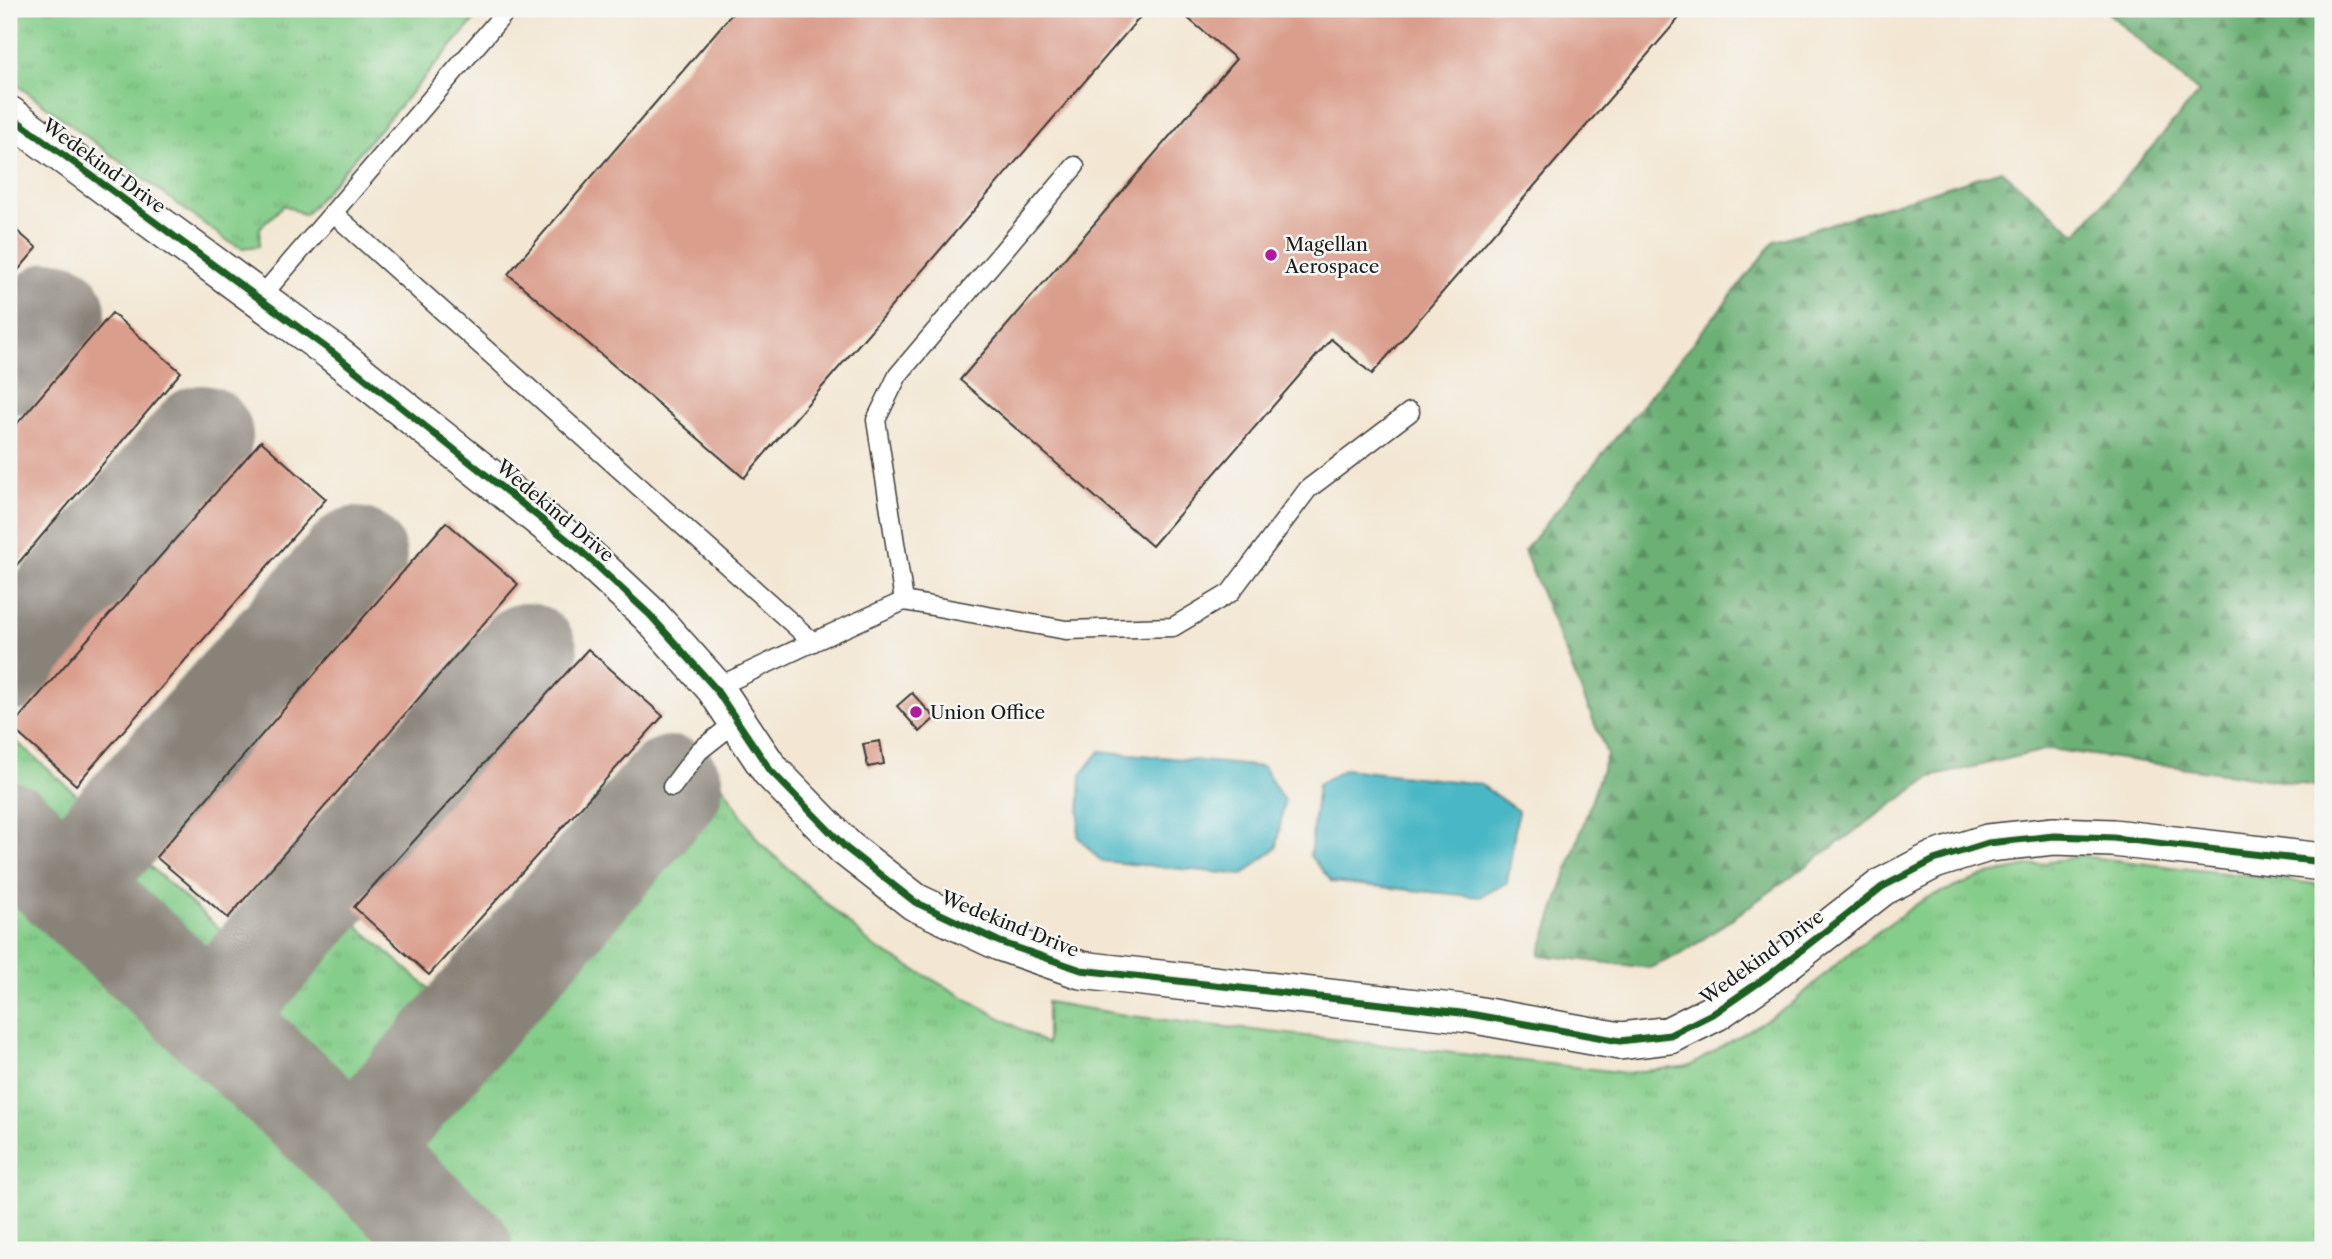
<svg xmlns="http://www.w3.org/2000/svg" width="2332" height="1259" font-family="'Libre Caslon Text',serif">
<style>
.grass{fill:url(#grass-tufts);stroke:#507453;stroke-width:2}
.forest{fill:url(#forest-firs);stroke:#446649;stroke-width:2}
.water{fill:#4ab7c5;stroke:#336a70;stroke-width:2}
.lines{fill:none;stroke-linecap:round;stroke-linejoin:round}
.taxiway{stroke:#888278;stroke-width:102}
.building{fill:#da9e8c}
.service-casing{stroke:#3c3a37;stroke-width:21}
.minor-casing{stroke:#3c3a37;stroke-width:40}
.service{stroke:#fff;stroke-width:18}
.minor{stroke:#fff;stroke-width:37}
.cycleway-casing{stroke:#f6f6f2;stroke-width:11}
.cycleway{stroke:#1b5e20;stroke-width:7}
.poi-dot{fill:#b5179e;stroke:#f6f6f2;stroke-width:2.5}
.labels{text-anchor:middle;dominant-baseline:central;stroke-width:5;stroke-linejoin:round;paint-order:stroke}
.street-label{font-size:19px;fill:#1c1c1c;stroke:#f6f6f2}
.poi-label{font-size:19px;fill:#1c1c1c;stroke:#f6f6f2;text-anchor:start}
</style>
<defs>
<pattern id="grass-tufts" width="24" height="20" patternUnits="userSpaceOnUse" patternTransform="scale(1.75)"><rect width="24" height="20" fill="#85cd8a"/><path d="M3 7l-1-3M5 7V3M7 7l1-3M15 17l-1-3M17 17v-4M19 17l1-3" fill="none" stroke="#72af76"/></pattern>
<pattern id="forest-firs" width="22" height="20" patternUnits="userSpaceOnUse" patternTransform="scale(1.75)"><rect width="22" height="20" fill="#6cb076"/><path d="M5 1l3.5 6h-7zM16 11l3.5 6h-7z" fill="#588e60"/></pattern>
</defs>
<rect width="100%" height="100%" fill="#f6f6f2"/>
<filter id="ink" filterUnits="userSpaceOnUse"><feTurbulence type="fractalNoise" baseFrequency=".0143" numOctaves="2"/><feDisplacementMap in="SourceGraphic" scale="14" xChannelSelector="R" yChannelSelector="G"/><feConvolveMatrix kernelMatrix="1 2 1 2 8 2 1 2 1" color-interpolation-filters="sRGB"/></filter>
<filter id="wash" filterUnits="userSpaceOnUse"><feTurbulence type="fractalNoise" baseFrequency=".00686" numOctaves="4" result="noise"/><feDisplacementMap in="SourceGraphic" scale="28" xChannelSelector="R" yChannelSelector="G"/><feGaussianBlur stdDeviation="1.57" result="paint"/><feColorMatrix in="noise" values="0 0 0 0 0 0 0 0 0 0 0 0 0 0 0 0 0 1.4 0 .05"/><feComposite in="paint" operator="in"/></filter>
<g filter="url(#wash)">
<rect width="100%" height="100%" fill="#f3e7d3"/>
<!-- grass -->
<g class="grass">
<polygon points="9,9 484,9 305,215 284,205 260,228 259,246 242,248 226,240 9,79"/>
<polygon points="9,735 99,814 76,842 59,849 9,803"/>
<polygon points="710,766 759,842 873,946 1047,1044 1047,1002 1131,1016 1627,1073 1690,1066 1790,1005 1854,949 1924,899 1989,874 2080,856 2323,885 2323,1250 496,1250 394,1157 391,1136"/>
<polygon points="124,843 225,934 241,916 251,925 253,933 218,976 202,983 103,891 100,871"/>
<polygon points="9,854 436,1250 9,1250"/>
<polygon points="348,883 362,896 345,915 449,1006 366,1106 343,1112 243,1021 242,1007"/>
</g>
<!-- forest -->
<polygon class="forest" points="2104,9 2323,9 2323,787 2049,749 1931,777 1685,952 1650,968 1539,955 1607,754 1524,551 1775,241 2001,170 2076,234 2199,93"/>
<!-- water -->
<g class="water">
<polygon points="1100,751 1263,767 1284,801 1277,847 1243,875 1101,861 1078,837 1081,775"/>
<polygon points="1345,769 1480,784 1518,811 1507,883 1480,897 1332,882 1310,856 1318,784"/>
</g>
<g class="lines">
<!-- taxiway -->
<g class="taxiway">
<polyline points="9,364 55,312"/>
<polyline points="9,661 202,436"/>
<polyline points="9,832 462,1250"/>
<polyline points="66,884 356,558"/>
<polyline points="210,1018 527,654"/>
<polyline points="354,1151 672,787"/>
</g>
</g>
<g id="blocks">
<!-- building -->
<g class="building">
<polygon points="736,9 1147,9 744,478 508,274"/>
<polygon points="1177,9 1687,9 1372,374 1331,339 1152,546 960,380 1236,59"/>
<polygon points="9,224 37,248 9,281"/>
<polygon points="112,313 181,372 9,574 9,433"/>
<polygon points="261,441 326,499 76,785 11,727"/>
<polygon points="446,522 518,584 228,918 156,857"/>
<polygon points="588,649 663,716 429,975 354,907"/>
<polygon points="912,693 935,718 920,732 897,706"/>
<polygon points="880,741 884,764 868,767 863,744"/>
</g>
</g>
</g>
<g filter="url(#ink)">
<use href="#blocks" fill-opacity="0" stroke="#3c3a37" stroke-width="2"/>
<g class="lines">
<!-- service casing -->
<g class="service-casing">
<g id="service">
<polyline points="333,213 813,642 715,688"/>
<polyline points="259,299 508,9"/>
<polyline points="904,601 876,420 898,375 1075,166"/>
<polyline points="813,642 904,601 1066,630 1173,627 1230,593 1308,489 1410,412"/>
<polyline points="672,787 699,751 737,721"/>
</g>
</g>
<!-- minor casing -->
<g class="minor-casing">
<polyline id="minor" points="9,115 332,352 580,550 650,615 715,688 770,770 846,848 915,902 1000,942 1081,970 1470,1014 1620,1041 1670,1035 1716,1012 1768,976 1882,887 1934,860 1988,843 2054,836 2113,838 2323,862"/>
</g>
<!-- service -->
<use href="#service" class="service"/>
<!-- minor -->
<use href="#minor" class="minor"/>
<!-- cycleway casing -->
<g class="cycleway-casing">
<polyline id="cycleway" points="9,115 332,352 580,550 650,615 715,688 770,770 846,848 915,902 1000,942 1081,970 1470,1014 1620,1041 1670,1035 1716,1012 1768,976 1882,887 1934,860 1988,843 2054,836 2113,838 2323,862"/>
</g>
<!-- cycleway -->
<use href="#cycleway" class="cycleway"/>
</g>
</g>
<!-- markers -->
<g class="poi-dot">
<circle cx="1271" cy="255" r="7"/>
<circle cx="916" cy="712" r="7"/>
</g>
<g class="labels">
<!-- street labels -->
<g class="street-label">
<text transform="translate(104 166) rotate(36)">Wedekind Drive</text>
<text transform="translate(555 511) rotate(40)">Wedekind Drive</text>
<text transform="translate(1010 924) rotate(22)">Wedekind Drive</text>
<text transform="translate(1762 957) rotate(-36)">Wedekind Drive</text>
</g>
<!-- poi labels -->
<g class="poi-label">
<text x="1285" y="244">Magellan<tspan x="1285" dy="22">Aerospace</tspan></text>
<text x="930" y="712">Union Office</text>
</g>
</g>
<!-- margin -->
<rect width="2332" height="1259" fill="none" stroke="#f6f6f2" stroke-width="35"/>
</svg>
